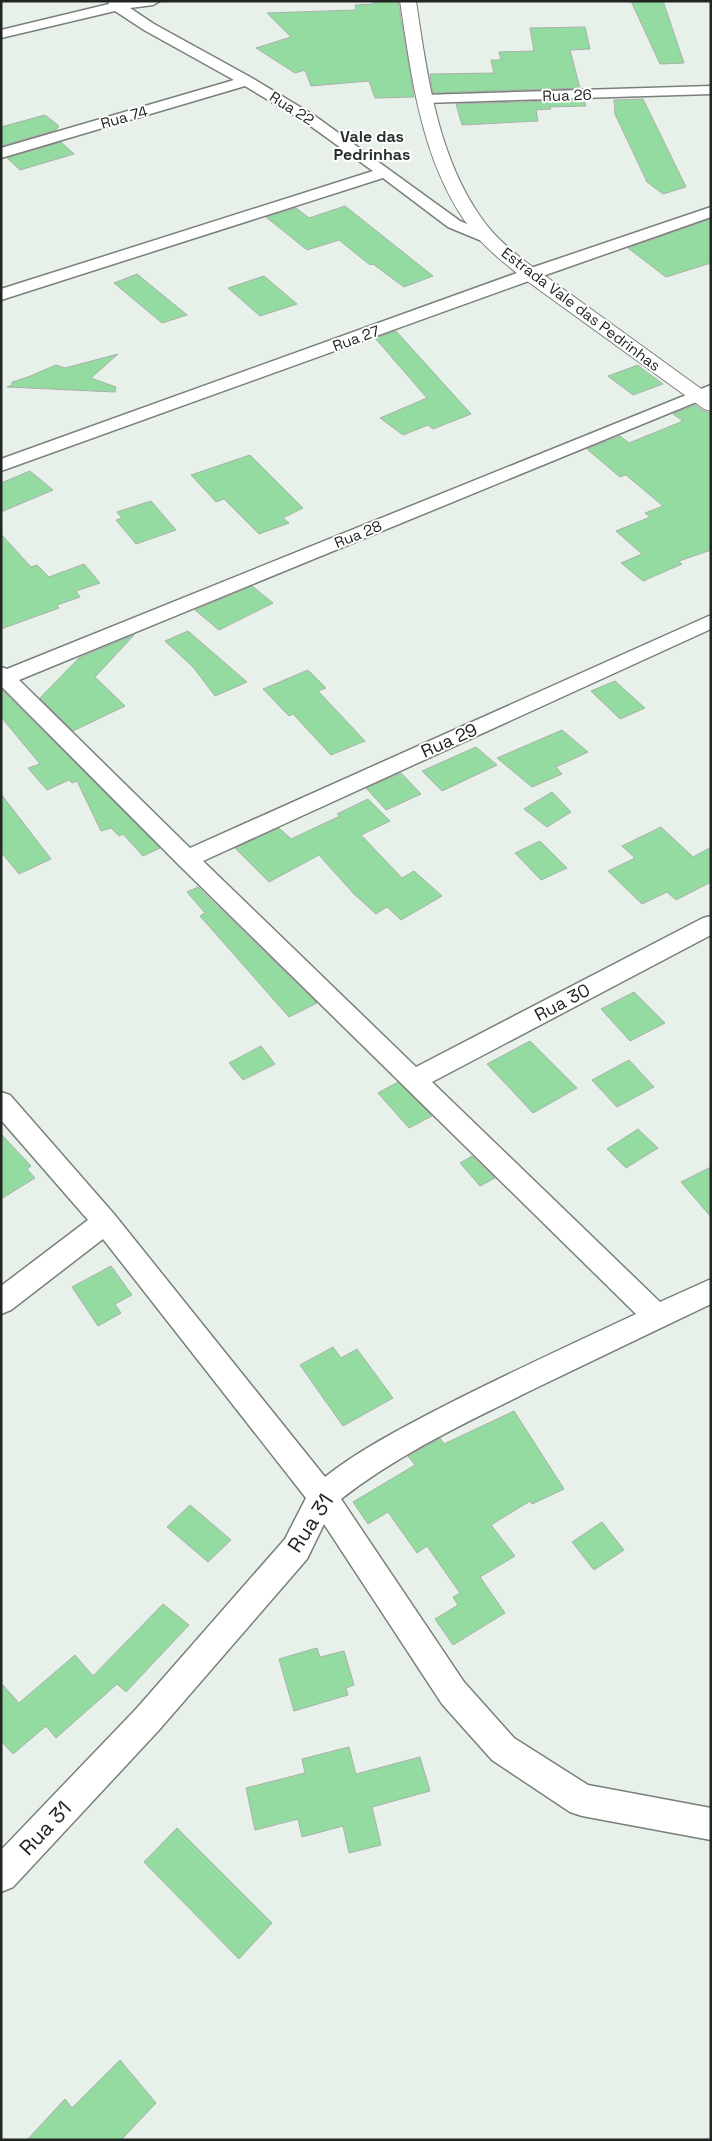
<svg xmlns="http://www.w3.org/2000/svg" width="712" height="2141" font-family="'Space Grotesk',sans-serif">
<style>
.building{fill:#94dba1;stroke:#a8b1a9}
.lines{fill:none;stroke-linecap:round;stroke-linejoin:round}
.street-casing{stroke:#788079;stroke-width:3}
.secondary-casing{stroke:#788079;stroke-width:2}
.street{fill:#fff;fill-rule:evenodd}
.secondary{fill:#fff;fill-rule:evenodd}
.labels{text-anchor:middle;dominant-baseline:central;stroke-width:4;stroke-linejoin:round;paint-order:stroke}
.far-street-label{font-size:15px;fill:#222623;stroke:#fff}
.far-quarter-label{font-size:16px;font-weight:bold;fill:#29302a;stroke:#fff}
.street-label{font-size:18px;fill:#222623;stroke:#fff}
.near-street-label{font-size:21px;fill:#222623;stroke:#fff}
</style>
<rect width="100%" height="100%" fill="#e8f1e9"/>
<!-- building -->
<g class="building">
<polygon points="373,1 398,1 414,97 375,98 369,81 311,86 305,70 295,73 256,48 291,37 267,13 356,10 355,5 374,4"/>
<polygon points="631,1 663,1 684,63 660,64"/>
<polygon points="585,27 590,49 570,50 580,88 433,93 430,74 494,73 491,60 501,60 499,52 534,51 530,28"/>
<polygon points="643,99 686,187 663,194 647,182 615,114 614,100"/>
<polygon points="584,100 586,106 550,107 551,109 536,110 538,121 462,125 456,104"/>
<polygon points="45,115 59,126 56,130 1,146 1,127"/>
<polygon points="61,142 74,154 20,170 7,158"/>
<polygon points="345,206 433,276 404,287 373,264 370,265 339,240 307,250 266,217 296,208 309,218"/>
<polygon points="711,219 711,263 666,277 628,248"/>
<polygon points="137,274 187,315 162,323 114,283"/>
<polygon points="264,276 297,304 260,316 228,288"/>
<polygon points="396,331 471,414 433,429 428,425 403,435 380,418 427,398 375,338"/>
<polygon points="118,354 91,378 116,387 115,392 7,387 12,385 12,382 28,377 56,365 65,368"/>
<polygon points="638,365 644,370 663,384 633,395 608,376"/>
<polygon points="695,405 703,411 711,413 711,550 679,561 682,564 643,581 621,563 642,554 616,531 650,517 645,513 663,506 626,475 620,477 587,449 620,436 629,443 683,421 673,414"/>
<polygon points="250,455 303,508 283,518 289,523 259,534 224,499 216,502 191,475"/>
<polygon points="30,471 53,490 1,512 1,483"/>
<polygon points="151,501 176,530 136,544 116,520 122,518 117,512"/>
<polygon points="1,534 31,567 37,565 49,577 84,564 100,583 76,591 80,597 57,605 59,608 1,629"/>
<polygon points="252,586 273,603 219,630 195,610"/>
<polygon points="188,631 247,682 215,696 193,667 165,641"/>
<polygon points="134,635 95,677 125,706 73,731 40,698 79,658"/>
<polygon points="308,670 326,688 318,691 365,741 331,755 293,714 289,716 263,689"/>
<polygon points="615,681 645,708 620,719 591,691"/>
<polygon points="1,689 160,848 143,856 123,834 119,836 111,828 101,831 77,781 72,783 69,780 47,790 28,768 40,764 1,717"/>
<polygon points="562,730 588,752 556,767 562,774 532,787 497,758"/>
<polygon points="476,747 497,765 442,791 422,771"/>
<polygon points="401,773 421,794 386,810 366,788"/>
<polygon points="552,792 571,812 547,827 524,809"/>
<polygon points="1,794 51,859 19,874 1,852"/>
<polygon points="368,799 390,821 361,835 402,878 414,871 442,896 401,920 387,907 376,914 354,894 319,855 269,882 235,848 279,828 291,839 340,816 337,814"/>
<polygon points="661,827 693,857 711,847 711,882 676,900 667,892 642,904 608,871 635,858 622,846"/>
<polygon points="540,841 567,868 541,880 515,853"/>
<polygon points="198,887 317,1003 289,1017 200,916 205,913 187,892"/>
<polygon points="634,992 665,1023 630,1041 601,1009"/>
<polygon points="530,1041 577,1088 533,1113 487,1064"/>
<polygon points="261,1046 275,1064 243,1080 229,1063"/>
<polygon points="629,1060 654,1087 617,1107 592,1080"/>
<polygon points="398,1082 432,1116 409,1128 378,1093"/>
<polygon points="638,1129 658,1148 626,1168 607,1149"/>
<polygon points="1,1134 31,1166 27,1169 35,1178 1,1199"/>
<polygon points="472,1156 495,1178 480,1186 460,1163"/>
<polygon points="711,1167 711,1217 681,1182"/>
<polygon points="111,1266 132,1295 115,1304 121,1313 98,1326 72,1287"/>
<polygon points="333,1347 341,1358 357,1349 393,1398 343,1426 300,1365"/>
<polygon points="514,1411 564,1489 532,1504 530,1501 491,1525 515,1556 480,1577 505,1613 453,1645 435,1619 458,1605 453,1597 460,1593 427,1546 417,1553 388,1512 368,1524 353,1502 415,1465 408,1456 412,1454 440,1438 444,1444"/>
<polygon points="190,1505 231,1540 208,1562 167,1527"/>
<polygon points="602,1522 624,1550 594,1570 572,1542"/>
<polygon points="163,1604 189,1625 126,1692 117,1684 56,1738 46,1726 13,1754 1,1741 1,1683 19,1703 75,1655 93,1676"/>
<polygon points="317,1648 320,1657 344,1651 354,1685 346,1688 348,1695 294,1711 279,1659"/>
<polygon points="349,1747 356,1774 420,1757 430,1791 372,1807 381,1845 349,1853 343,1826 302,1837 298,1819 255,1830 246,1788 305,1773 302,1759"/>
<polygon points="177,1828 272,1923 239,1959 144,1862"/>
<polygon points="120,2060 156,2103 121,2140 27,2140 65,2099 72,2108"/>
</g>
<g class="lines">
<!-- street casing -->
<g class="street-casing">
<g id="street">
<polygon points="108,1 160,1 153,5 130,8 154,24 252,78 315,116 460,221 495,236 497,239 495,242 489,244 448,227 383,178 1,300 1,289 373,171 305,122 245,86 1,158 1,148 234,80 144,30 115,11 1,38 1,30 109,4"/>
<polygon points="711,86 711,94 424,103 419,102 417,99 419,96 424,95"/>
<polygon points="711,207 711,217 537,278 1,471 1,459 525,270"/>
<path d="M711,385V396L19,680L190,848L711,615V629L203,861L416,1067L703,918L711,916V935L432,1082L660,1302L711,1279V1304C652,1332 594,1360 536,1388C469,1421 400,1453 341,1499L464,1682L514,1738L588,1785L711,1808V1840L582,1816L570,1812L492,1760L442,1704L324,1524L307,1559L159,1730L13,1887L1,1892V1850L137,1708L285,1539L306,1498L103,1239L11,1310L1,1314V1286L88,1220L1,1120V1092L10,1095L114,1214L325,1477C362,1448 404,1427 446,1405C509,1373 572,1344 636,1314L179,865L1,686V667L7,669Z"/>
</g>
</g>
<!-- secondary casing -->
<g class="secondary-casing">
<path id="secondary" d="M400,1H416C427,74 437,154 480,216C492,234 509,249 526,262L711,396V411L704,409L527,281C508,266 488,251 473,232C422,167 412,80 400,1Z"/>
</g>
<!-- street -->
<use href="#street" class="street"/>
<!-- secondary -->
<use href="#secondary" class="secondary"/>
</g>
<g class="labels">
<!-- far-street labels -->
<g class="far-street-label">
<text transform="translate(567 95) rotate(-2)">Rua 26</text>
<text transform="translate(292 108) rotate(32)">Rua 22</text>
<text transform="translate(124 117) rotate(-16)">Rua 74</text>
<text transform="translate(581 309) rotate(37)">Estrada Vale das Pedrinhas</text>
<text transform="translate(356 338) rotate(-20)">Rua 27</text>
<text transform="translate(358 534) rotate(-22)">Rua 28</text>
</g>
<!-- far-quarter labels -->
<g class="far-quarter-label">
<text x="372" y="136">Vale das<tspan x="372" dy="18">Pedrinhas</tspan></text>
</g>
<!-- street labels -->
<g class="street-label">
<text transform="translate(449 740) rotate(-24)">Rua 29</text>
<text transform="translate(562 1002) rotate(-28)">Rua 30</text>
</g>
<!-- near-street labels -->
<g class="near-street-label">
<text transform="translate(310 1523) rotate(-57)">Rua 31</text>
<text transform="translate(45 1828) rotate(-47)">Rua 31</text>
</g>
</g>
<!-- border -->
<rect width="712" height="2141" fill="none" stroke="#222623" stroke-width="5"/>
</svg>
